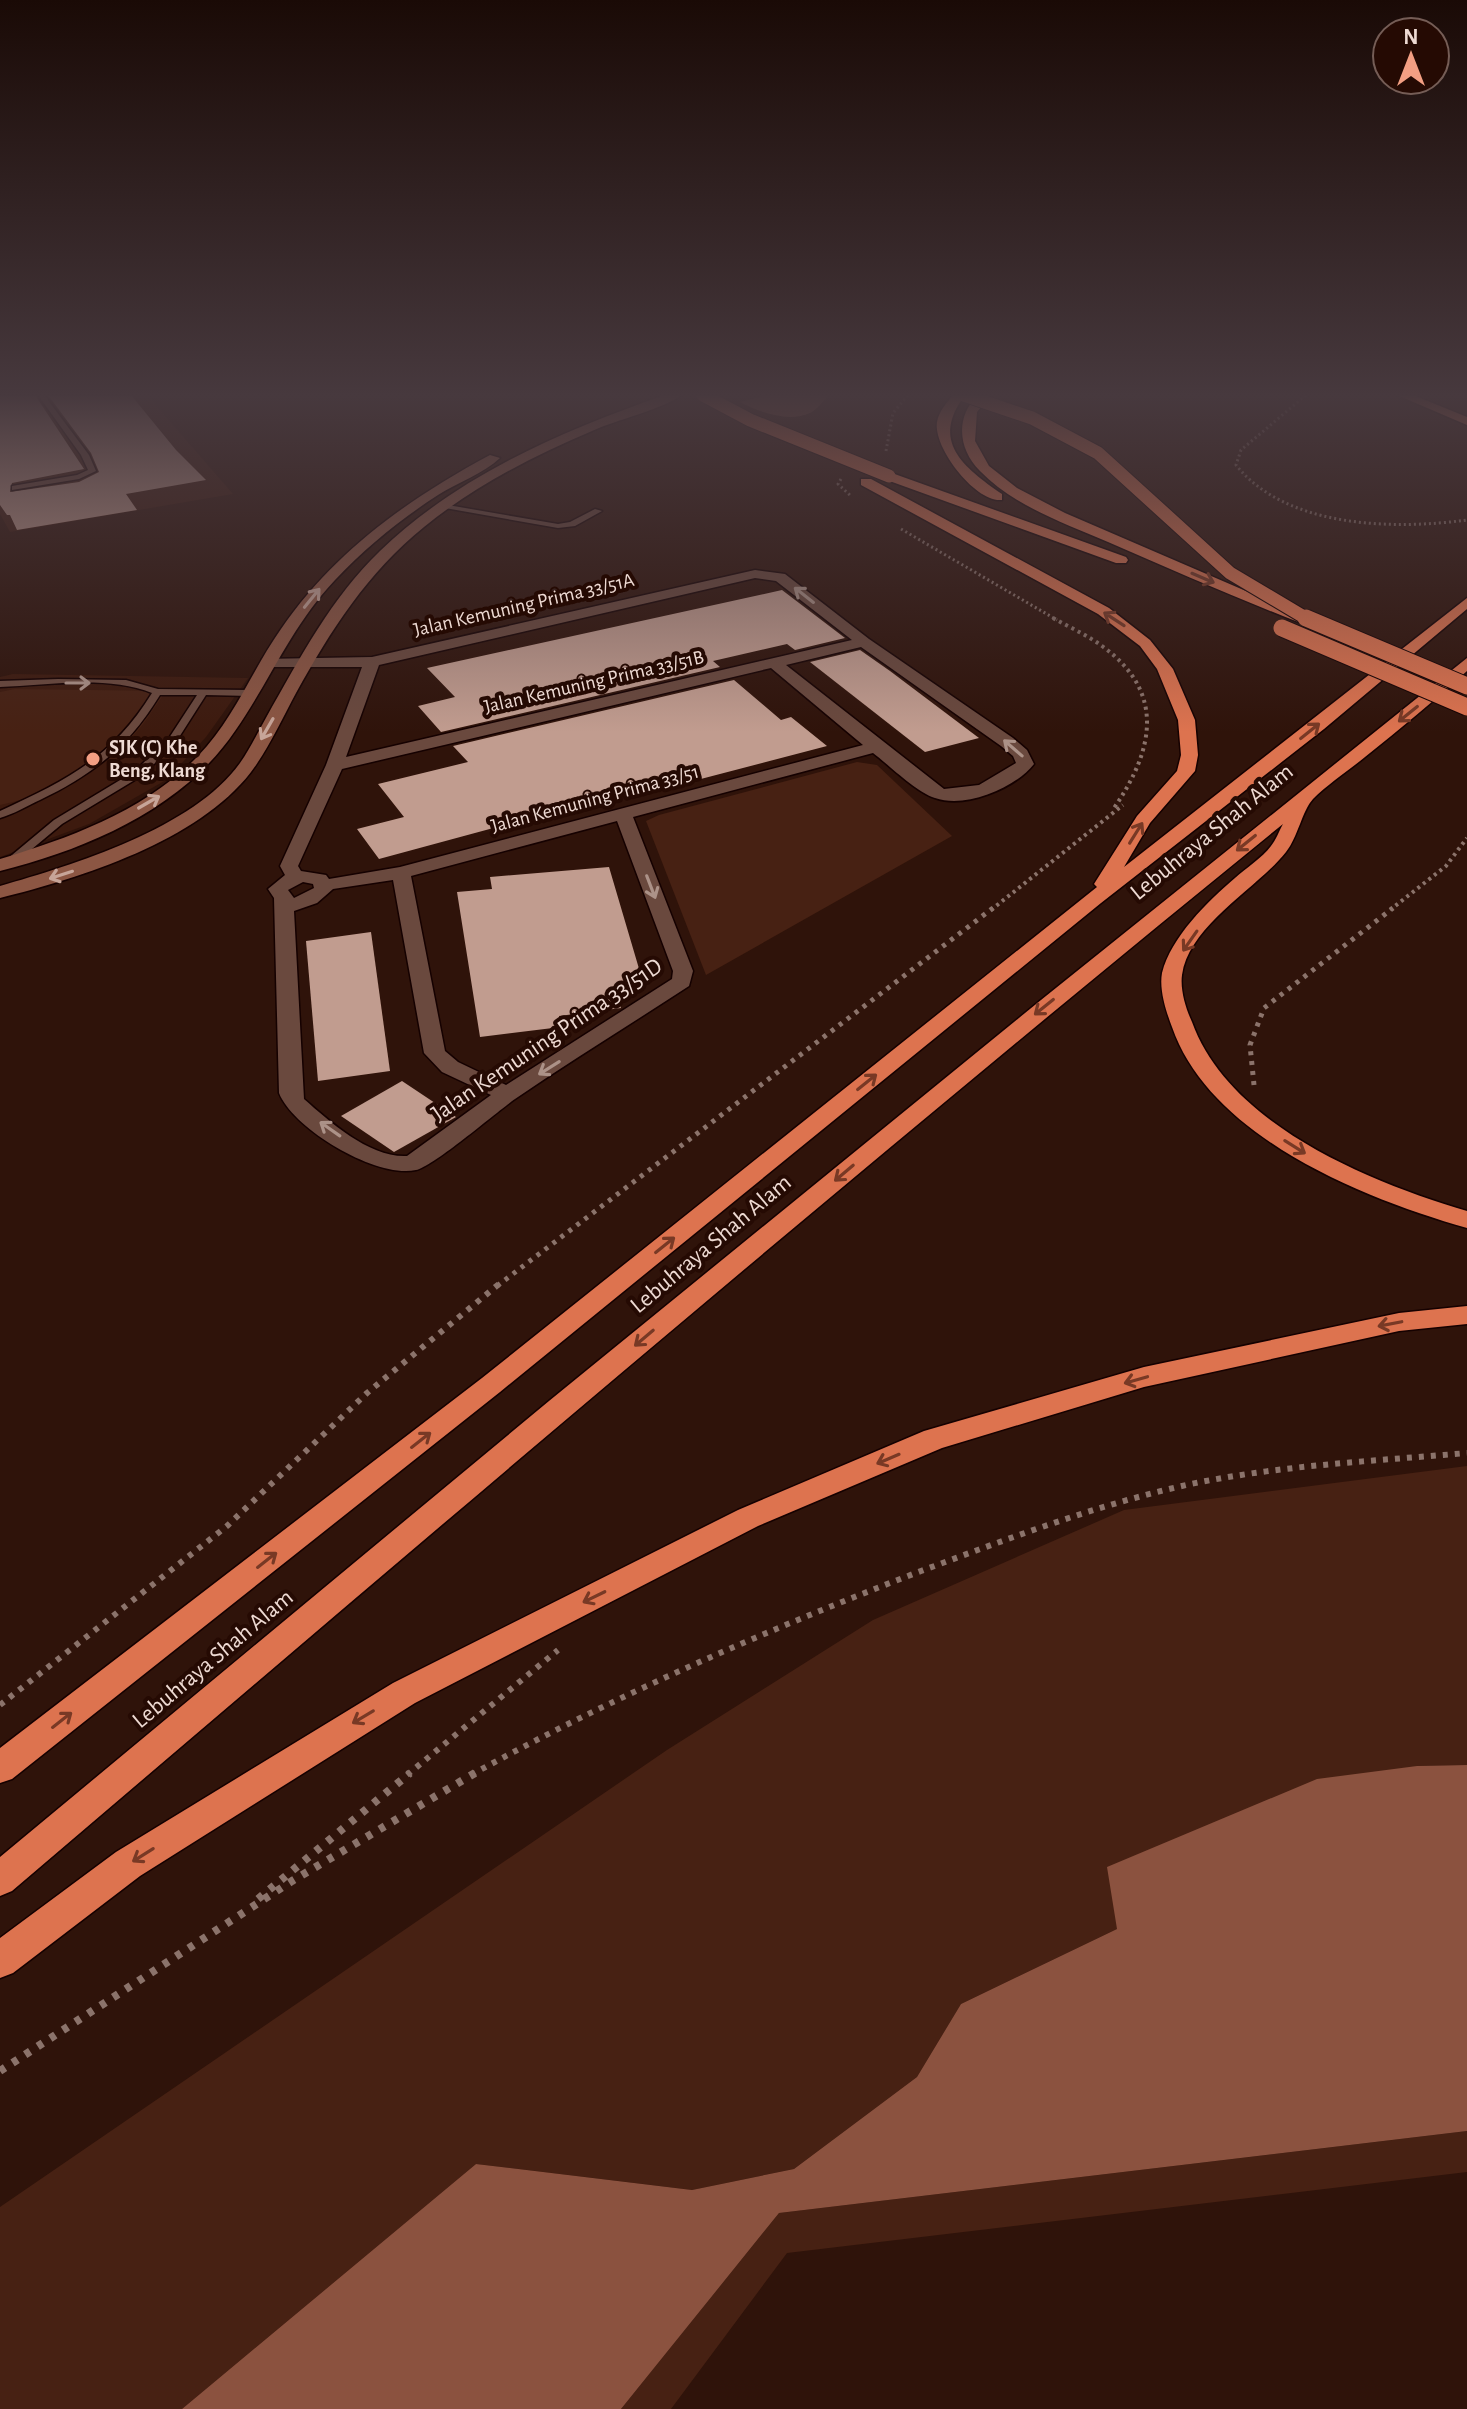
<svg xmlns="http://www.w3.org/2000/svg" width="1467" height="2409" font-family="'Alegreya Sans',sans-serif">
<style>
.built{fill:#3d1a0e}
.green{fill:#472113}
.water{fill:#8b523f}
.building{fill:#c19c8f}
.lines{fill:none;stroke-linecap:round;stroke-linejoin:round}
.lane-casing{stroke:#150100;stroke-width:3}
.street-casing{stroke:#150100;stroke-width:3}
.secondary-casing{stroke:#150100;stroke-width:3}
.highway-casing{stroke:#150100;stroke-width:3}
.path-far4{stroke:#8b736b;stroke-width:3;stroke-dasharray:2 3;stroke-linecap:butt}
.path-far3{stroke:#8b736b;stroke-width:4;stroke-dasharray:3 4;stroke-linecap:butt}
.path-far2{stroke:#8b736b;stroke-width:5;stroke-dasharray:4 6;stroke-linecap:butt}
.path-far1{stroke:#8b736b;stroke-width:6;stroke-dasharray:5 7;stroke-linecap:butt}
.path{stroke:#8b736b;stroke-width:8;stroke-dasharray:6 9;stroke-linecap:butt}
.lane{fill:#6a493e;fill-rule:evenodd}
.street{fill:#6a493e;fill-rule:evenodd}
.secondary{fill:#8c5643;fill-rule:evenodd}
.highway{fill:#dd734f;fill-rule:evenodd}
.highway-bridge-far1-casing{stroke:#150100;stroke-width:15;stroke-linecap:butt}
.highway-bridge-casing{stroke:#150100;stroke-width:19;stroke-linecap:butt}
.highway-bridge-far1{stroke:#dd734f;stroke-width:13}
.highway-bridge{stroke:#dd734f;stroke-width:17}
.oneway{stroke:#783925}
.oneway2{stroke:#ac9288}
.oneway3{stroke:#c7a599}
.poi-dot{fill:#f39f83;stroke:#250a03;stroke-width:3}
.labels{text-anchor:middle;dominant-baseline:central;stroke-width:8;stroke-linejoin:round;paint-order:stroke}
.far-street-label{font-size:20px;fill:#eedad3;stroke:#250a03}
.far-poi-label{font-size:20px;font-weight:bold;fill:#eedad3;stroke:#250a03;text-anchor:start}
.street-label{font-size:24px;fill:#eedad3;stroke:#250a03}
</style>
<rect width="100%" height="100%" fill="#2f130a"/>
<!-- built -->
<g class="built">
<polygon points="0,395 147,395 233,494 10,532 0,514"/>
<polygon points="13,674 248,678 206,737 166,780 89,824 0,857 0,677"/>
</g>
<!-- green -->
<g class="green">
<path d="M15,689L166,691C154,707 143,728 128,740C91,771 47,796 0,805V692Z"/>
<polygon points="857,762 877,765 952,836 706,975 646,821 659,815"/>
<polygon points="1467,1466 1467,1765 1417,1766 1117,1929 961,2004 917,2077 794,2169 692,2190 476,2164 182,2409 0,2409 0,2207 667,1750 873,1620 1124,1510"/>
<polygon points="1467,2131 1467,2172 787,2253 671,2409 621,2409 779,2213"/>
</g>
<!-- water -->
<g class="water">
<path d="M768,395H829C823,401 817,410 810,413C788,423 759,412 740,402Z"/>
<polygon points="1467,1765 1467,2131 779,2213 621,2409 182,2409 476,2164 692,2190 794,2169 917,2077 961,2004 1117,1929 1107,1867 1317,1779 1417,1766"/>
</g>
<!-- building -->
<g class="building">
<polygon points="0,395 35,395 84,469 12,483 10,492 79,482 99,472 91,453 48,395 131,395 176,450 206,480 126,494 137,510 17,530 10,515 7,515 0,505"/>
<polygon points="782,590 845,638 795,650 787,644 713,661 720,667 441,732 418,706 455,697 427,668"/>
<polygon points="860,650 890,671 979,738 925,752 810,662"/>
<polygon points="734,680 781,720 791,717 827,746 628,798 623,793 379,859 357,829 404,817 378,784 468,762 453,746"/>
<polygon points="609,867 645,989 617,992 621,1008 559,1016 561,1027 480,1037 457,892 492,889 490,877"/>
<polygon points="371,932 390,1071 318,1081 306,941"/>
<polygon points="402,1081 456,1117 394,1152 341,1116"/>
</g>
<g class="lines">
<!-- lane casing -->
<g class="lane-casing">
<g id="lane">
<polygon points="38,395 44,395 89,455 96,471 79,479 12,490 12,486 77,475 88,470 81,455"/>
<polygon points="442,504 558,524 570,522 595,509 602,511 575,526 558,528 445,508 442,508"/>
<path d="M58,679L126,680L158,689L250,690L255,693L250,696L206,695L176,742L143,775L62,824L14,864H6V860L54,820L135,771L169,738L197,695H160C129,746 94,774 40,800C27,806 14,814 0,818V811C67,780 112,758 152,693C109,675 46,685 0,687V681Z"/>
</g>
</g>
<!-- street casing -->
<g class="street-casing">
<path id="street" d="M755,570L785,574L869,639L1013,738L1027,750L1034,764C1015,788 966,809 935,798C916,792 890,766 873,753L633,817L693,971L689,986C631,1024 572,1060 515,1099C495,1113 434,1166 416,1170C377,1179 293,1129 279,1093L274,898L268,889L285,875L280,866L326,765L362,667H268L262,665V659L372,657ZM755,578L776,581L852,640L346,757L379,665ZM861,647L1001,746L1013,756L1016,763L979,785L944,789L786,665ZM771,668L863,745L400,867L329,879L326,875L301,871L298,866L342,769ZM617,821L673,971L672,979L506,1085L458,1062L445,1051L411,876ZM393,880L424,1053L442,1072L491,1095L407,1156C370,1158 330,1122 304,1099L294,911L317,903L333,889ZM303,882L313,884L314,888L294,898L288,890Z"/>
</g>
<!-- secondary casing -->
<g class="secondary-casing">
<g id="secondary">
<path d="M665,395H682C663,409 616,420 592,431C533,456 474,486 424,527C367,573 331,630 296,693C282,719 269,748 251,772C198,841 81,878 0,898V886C73,865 194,828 240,763C250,749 258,732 267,716C300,658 331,598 380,551C459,475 562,431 665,395Z"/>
<path d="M490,455L500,458C484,473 457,483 438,495C401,519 366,547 335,580C292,625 270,681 235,731C183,808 88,849 0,871V859C70,838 146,810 198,756C234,719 252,670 281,629C334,552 408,499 490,455Z"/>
</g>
</g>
<!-- highway casing -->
<g class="highway-casing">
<g id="highway">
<path d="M953,395H965C930,441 963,467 1002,494V500C976,503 933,448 937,422C939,411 946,404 953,395Z"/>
<path d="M978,395H991L977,412L975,441L989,466L1017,488L1065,513L1313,620L1306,624L1301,623C1236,598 1172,570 1108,542C1064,523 1014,506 980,471C958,449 955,417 978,395Z"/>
<polygon points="1397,395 1413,395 1467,417 1467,425"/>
<polygon points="889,472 1126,557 1128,560 1126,563 1116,563 884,479 883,476"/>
<polygon points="861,479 871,479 1109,608 1150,640 1173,669 1195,720 1198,755 1195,771 1150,823 1124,867 1467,598 1467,609 1324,729 1101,903 500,1392 12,1779 0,1783 0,1748 482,1378 1097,887 1094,884 1137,816 1177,771 1181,755 1178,720 1157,669 1140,646 1098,614 861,485"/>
<path d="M1467,658V671C1434,701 1400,729 1365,757C1348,771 1328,784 1313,799C1302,811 1298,837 1286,852C1258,888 1189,925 1182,975C1180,990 1186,1009 1192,1022C1229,1125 1370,1182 1467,1211V1228C1364,1199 1210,1137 1172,1027C1166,1011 1159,990 1162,973C1171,937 1208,901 1235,878C1246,868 1262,858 1271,846C1276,840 1279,831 1283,824C853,1173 433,1532 12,1891L0,1896V1857L549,1401L1041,1000Z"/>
<polygon points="1467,1306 1467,1324 1399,1331 1144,1387 942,1448 758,1526 415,1703 140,1876 13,1973 0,1978 0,1938 116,1852 393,1683 738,1510 924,1431 1144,1367 1399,1313"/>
</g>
</g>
<!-- path-far4 -->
<g class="path-far4">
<path d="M1306,395L1241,450L1236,465C1286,528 1393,530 1467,520"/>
<polyline points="886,451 893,413 908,395"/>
<polyline points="841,479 838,484 852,497"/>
<polyline points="901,529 1057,620"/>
</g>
<!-- path-far3 -->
<g class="path-far3">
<path d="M1053,618C1069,627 1087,635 1102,646C1166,692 1154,750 1114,808"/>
<polyline points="991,910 1123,805"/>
<polyline points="1390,910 1446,866 1467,838"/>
</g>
<!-- path-far2 -->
<g class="path-far2">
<polyline points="1254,1085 1250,1045 1264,1008 1393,908"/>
<polyline points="497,1286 993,908"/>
</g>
<!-- path-far1 -->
<g class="path-far1">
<polyline points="0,1705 227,1526 367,1393 499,1284"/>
<polyline points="407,1775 558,1650"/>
<path d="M471,1775C616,1695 767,1630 921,1571C1010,1538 1099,1504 1191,1484C1282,1465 1375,1461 1467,1453"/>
</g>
<!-- path -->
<g class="path">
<polyline points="258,1899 410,1773"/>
<polyline points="0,2071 292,1881 475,1773"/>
</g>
<!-- lane -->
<use href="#lane" class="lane"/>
<!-- street -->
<use href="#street" class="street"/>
<!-- secondary -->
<use href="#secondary" class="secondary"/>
<!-- highway -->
<use href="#highway" class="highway"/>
<!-- highway-bridge-far1 casing -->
<g class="highway-bridge-far1-casing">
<g id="highway-bridge-far1">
<polyline points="703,395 750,420 889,476"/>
<polyline points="964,395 1032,418 1098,453 1230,573 1309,620"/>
</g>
</g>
<!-- highway-bridge casing -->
<g class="highway-bridge-casing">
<g id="highway-bridge">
<polyline points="1306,618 1467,686"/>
<polyline points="1282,628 1467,707"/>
</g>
</g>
<!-- highway-bridge-far1 -->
<use href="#highway-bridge-far1" class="highway-bridge-far1"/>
<!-- highway-bridge -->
<use href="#highway-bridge" class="highway-bridge"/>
</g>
<!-- one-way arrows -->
<defs><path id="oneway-shaft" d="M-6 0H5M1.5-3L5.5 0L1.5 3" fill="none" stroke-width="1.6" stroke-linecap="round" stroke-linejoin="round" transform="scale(2)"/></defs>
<g class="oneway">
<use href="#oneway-shaft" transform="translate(1203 578) rotate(23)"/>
<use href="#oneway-shaft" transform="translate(1114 619) rotate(-147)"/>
<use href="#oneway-shaft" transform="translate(1408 714) rotate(141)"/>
<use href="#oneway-shaft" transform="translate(1310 731) rotate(-39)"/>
<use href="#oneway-shaft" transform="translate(1136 833) rotate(-58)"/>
<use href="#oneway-shaft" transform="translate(1246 843) rotate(141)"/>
<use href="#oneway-shaft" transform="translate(1190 941) rotate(125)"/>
<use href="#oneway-shaft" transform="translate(1044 1007) rotate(141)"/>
<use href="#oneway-shaft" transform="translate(867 1082) rotate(-39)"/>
<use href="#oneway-shaft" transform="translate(1295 1147) rotate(32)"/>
<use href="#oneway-shaft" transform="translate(844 1173) rotate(140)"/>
<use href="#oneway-shaft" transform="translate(665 1245) rotate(-39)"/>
<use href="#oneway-shaft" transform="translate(1390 1324) rotate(169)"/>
<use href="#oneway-shaft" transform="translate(644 1338) rotate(140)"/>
<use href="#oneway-shaft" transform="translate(1136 1380) rotate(164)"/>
<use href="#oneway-shaft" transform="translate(421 1440) rotate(-38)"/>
<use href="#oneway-shaft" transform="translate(888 1459) rotate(157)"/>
<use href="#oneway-shaft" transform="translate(267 1560) rotate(-38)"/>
<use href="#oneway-shaft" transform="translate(594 1597) rotate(154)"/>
<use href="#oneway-shaft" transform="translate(363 1717) rotate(149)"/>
<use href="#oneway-shaft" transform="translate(62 1720) rotate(-38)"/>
<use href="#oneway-shaft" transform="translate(143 1855) rotate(148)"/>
</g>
<g class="oneway2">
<use href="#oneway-shaft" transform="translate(804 595) rotate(-142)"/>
<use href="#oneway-shaft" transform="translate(78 683)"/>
<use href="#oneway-shaft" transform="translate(1013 748) rotate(-139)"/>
<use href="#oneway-shaft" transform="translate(651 887) rotate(69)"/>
<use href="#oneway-shaft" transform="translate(549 1068) rotate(148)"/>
<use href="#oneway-shaft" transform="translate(330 1129) rotate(-145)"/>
</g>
<g class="oneway3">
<use href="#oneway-shaft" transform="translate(312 598) rotate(-51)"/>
<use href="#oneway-shaft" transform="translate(267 729) rotate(120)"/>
<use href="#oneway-shaft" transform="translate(149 802) rotate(-30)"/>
<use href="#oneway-shaft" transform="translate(61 875) rotate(162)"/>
</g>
<!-- sky -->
<linearGradient id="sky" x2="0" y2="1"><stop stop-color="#1a0a06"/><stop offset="0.54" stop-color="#47393e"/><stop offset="1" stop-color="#47393e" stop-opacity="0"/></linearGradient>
<rect width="1467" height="732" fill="url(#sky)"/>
<!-- markers -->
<circle class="poi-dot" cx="93" cy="759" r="8"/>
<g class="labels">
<!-- far-street labels -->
<g class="far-street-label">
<text transform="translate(524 605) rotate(-13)">Jalan Kemuning Prima 33/51A</text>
<text transform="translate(594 682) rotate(-13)">Jalan Kemuning Prima 33/51B</text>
<text transform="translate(595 799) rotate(-15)">Jalan Kemuning Prima 33/51</text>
</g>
<!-- far-poi labels -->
<g class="far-poi-label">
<text x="109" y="748">SJK (C) Khe<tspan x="109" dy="23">Beng, Klang</tspan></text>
</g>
<!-- street labels -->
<g class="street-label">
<text transform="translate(1212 832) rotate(-39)">Lebuhraya Shah Alam</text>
<text transform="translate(547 1040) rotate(-34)">Jalan Kemuning Prima 33/51D</text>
<text transform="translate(711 1244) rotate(-40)">Lebuhraya Shah Alam</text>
<text transform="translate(213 1659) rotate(-40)">Lebuhraya Shah Alam</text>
</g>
</g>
<!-- north arrow -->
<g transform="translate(1411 56)"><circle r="38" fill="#250a03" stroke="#755d56" stroke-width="2"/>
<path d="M0-6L14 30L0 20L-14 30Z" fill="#f39f83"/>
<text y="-12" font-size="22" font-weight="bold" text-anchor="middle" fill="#eedad3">N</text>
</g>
</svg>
